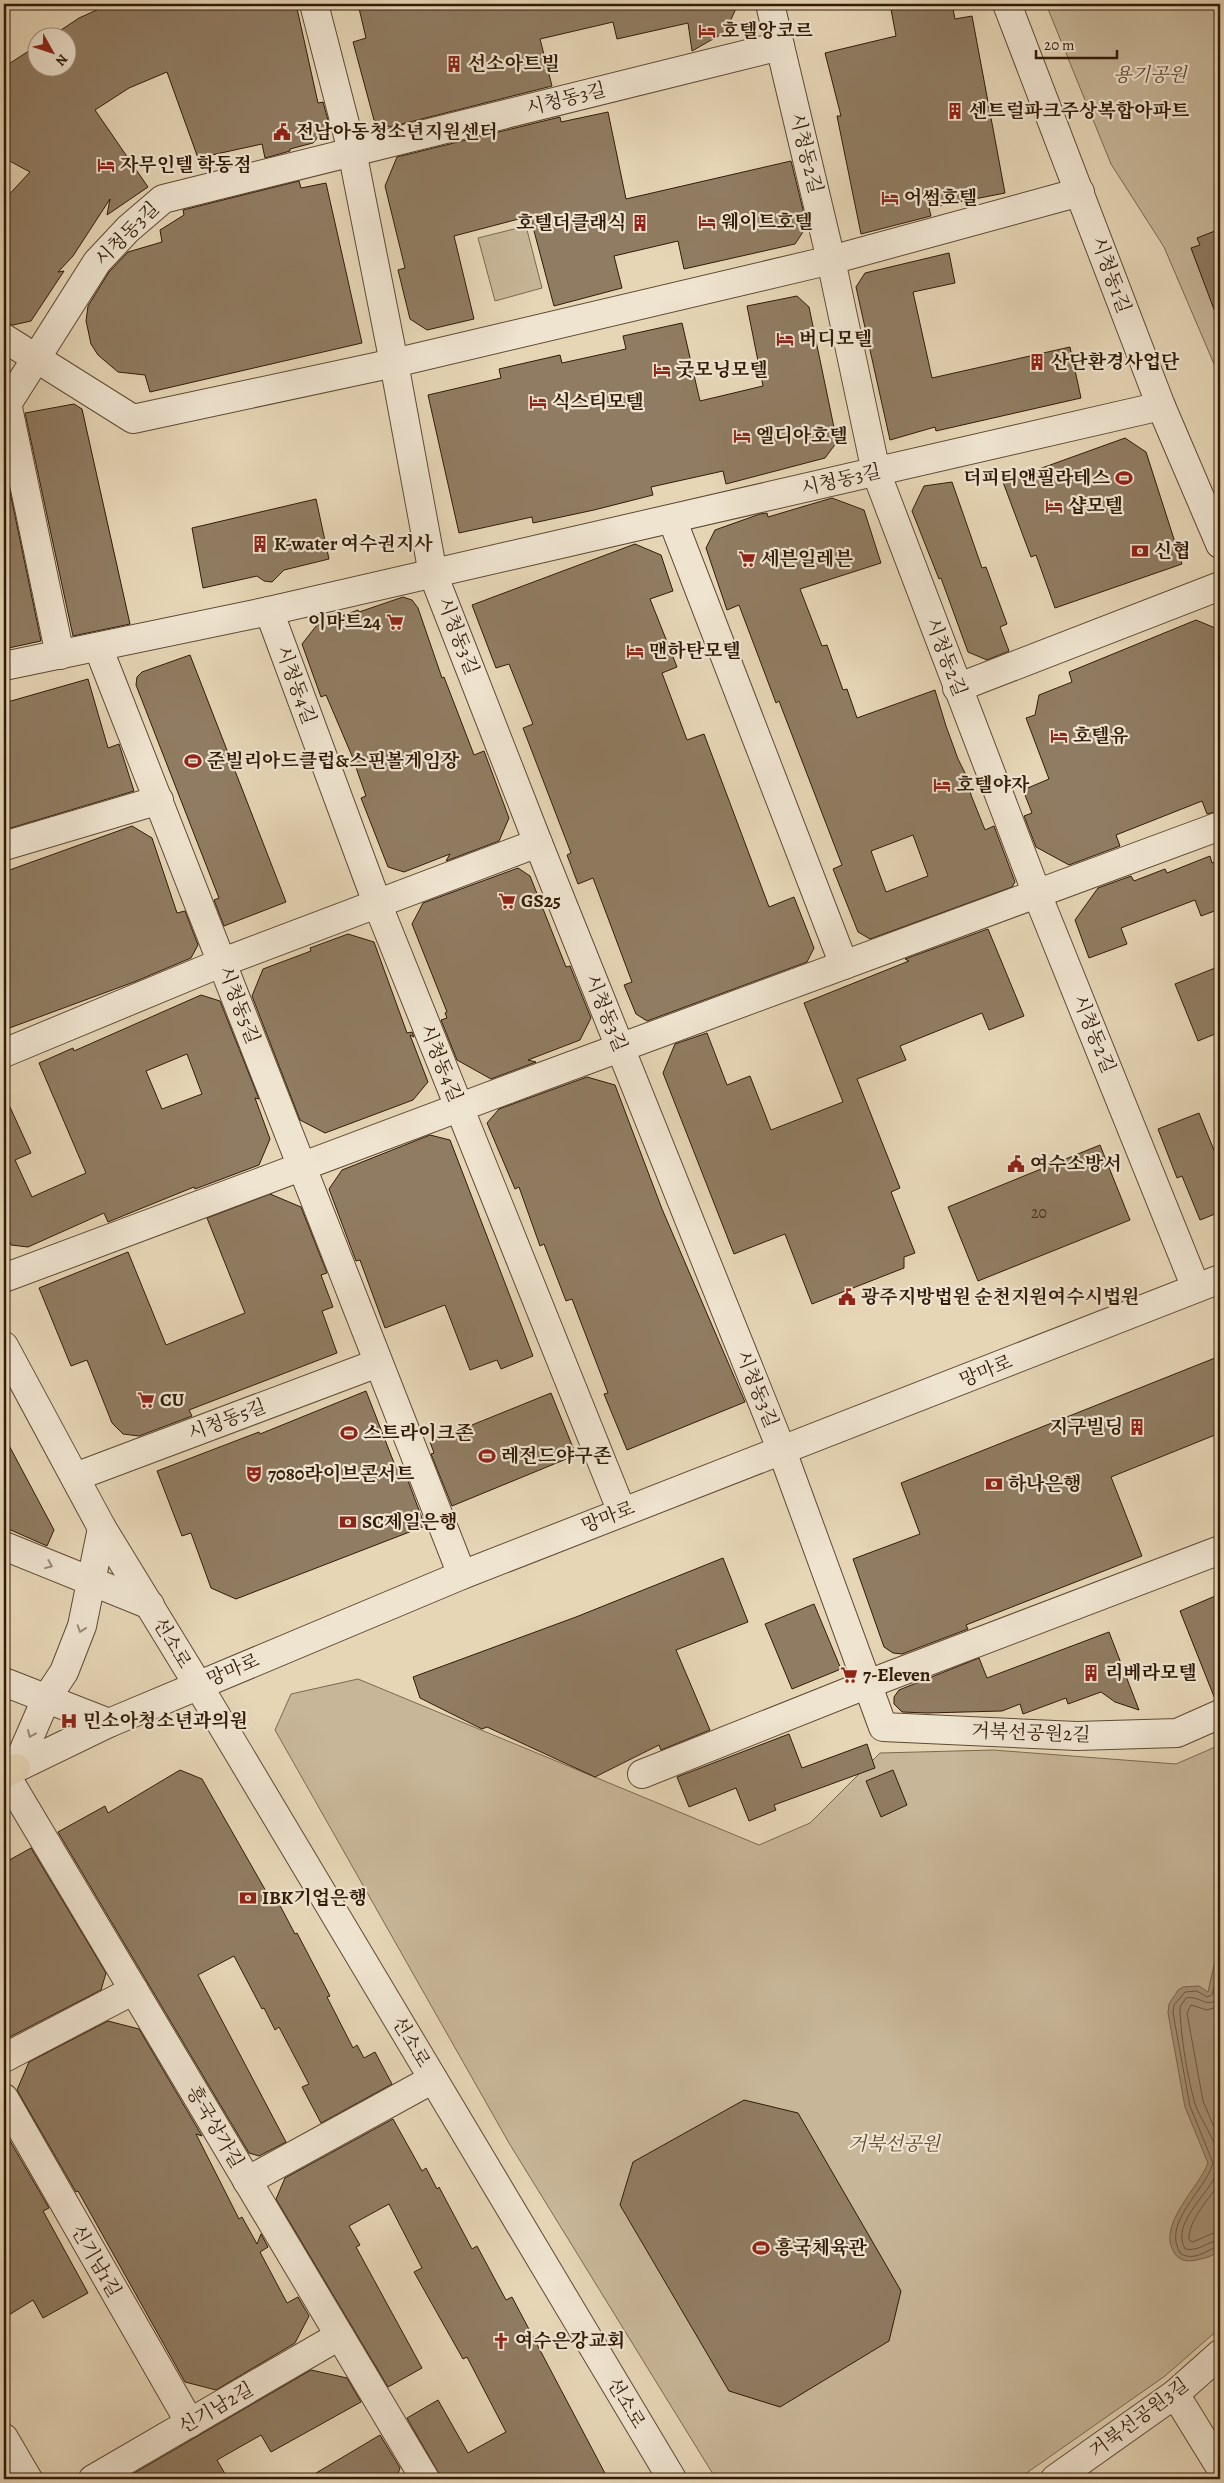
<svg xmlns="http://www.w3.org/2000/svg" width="1224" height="2483" font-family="Alegreya,'Noto Serif KR',serif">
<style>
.green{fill:#c7b698;stroke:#7c6850}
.water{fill:#a9967b;stroke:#79654d}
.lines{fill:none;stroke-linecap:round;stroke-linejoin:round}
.shore{stroke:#6e5842;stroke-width:1}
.building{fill:#907c62;stroke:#321b08;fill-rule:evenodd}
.minor-casing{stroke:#5f4a34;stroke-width:30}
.major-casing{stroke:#321b08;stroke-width:30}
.minor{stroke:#efe4d0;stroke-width:28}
.major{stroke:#e6d6b6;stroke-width:28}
.oneway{stroke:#9a8a76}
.labels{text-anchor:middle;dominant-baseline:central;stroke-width:4.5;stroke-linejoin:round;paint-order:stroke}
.number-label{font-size:16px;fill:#4a331e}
.poi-label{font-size:19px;font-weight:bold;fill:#321b08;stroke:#efe4d0;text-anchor:start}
.park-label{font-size:19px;font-style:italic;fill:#5f4a33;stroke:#efe4d0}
.street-label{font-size:19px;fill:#321b08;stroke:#efe4d0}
</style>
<rect width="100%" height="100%" fill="#e6d6b6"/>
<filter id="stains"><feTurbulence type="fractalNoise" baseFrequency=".004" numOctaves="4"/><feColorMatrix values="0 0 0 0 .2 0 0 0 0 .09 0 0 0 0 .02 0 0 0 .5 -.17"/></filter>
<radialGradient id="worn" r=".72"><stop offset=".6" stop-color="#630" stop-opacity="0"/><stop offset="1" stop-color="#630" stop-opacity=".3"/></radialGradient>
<!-- green -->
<g class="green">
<polygon points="1046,4 1220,4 1220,378 1164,247 1111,164"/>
<polygon points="526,226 542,288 495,301 478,238"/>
<polygon points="358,1679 759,1845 810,1823 880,1753 993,1750 1176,1764 1220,1745 1220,2328 1165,2376 1018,2479 716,2479 509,2143 275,1730 291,1694"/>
</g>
<!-- water -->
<path class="water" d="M1220,1956V2249C1213,2257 1206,2258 1196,2260C1188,2262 1180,2261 1175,2254C1155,2226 1199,2188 1208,2163L1185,2107L1168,2013L1169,2004L1178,1990L1183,1987L1199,1986L1208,1992L1214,1965Z"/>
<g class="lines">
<!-- shore -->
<g class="shore">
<path d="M1220,1965L1212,1995L1207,1997L1197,1991L1185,1992L1174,2005L1173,2013L1190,2106L1213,2163C1206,2190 1160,2224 1181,2254C1197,2262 1208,2248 1220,2246"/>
<path d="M1220,1989C1214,2016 1200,1994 1186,1998L1180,2007V2013C1182,2043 1187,2075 1195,2104C1201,2121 1220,2146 1219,2164C1217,2190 1169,2220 1185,2249C1199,2252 1208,2241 1220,2240"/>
<polyline points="1220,2006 1207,2010 1191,2005 1187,2013 1203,2101 1220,2141"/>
<path d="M1220,2182C1210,2198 1188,2220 1189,2240L1192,2242C1202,2239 1210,2233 1220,2232"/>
</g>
</g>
<!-- building -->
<g class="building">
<polygon points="110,4 296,4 318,103 323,102 329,124 313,143 290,149 290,151 265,158 262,144 198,158 167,72 129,88 95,110 148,187 107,215 110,199 73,256 58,272 64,271 31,321 13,325 4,323 4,200 30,172 4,158 4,67 38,45 38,68 68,68 68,38 49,38 79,18"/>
<polygon points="358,4 738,4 728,26 720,35 692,51 688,23 617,39 613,22 540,39 552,86 390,127 374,120 353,42 366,38"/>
<polygon points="890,4 952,4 955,19 972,16 1005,193 929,208 931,216 861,234 837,116 841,116 825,53 896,36"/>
<polygon points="608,112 626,199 791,161 807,226 795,244 684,269 678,241 614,256 622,288 554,306 530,216 454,236 474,319 427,330 410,319 398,270 405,268 385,186 397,157 560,117 561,122"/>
<polygon points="299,181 301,188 326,183 362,343 150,392 145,375 118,372 98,355 91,344 88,330 86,321 88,306 109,272 128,252 162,242 160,230 184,215 183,210"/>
<polygon points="1220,229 1220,320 1218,320 1191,248 1200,245 1197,238"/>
<polygon points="949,253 955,283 913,292 932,378 1070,347 1081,398 936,431 935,427 890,440 856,287 865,273"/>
<polygon points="797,296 809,307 837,442 825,458 726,484 723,471 651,487 653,495 594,510 533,523 532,517 459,533 428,395 501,378 499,369 560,355 562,363 626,349 623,336 682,323 700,401 763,386 747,306"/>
<polygon points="74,404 82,409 130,624 73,636 25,413"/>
<polygon points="1125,438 1146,452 1182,564 1055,608 1036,555 1031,557 1003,482"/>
<polygon points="4,463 41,641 4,649"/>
<polygon points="952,482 982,568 986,567 1007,624 1000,627 1009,651 987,660 968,652 941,578 939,579 912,511 924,486"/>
<path d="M832,498L864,510L881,563L800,589L822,646L827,645L843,690L847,689L857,718L935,690L946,726L958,759L967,777L971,795L985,830L994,826L1015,882L1012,887L870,939L858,932L833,869L842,865L779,701L776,703L739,605L727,610L706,548L715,530L760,514L767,513L768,517ZM913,835L928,876L886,892L871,851Z"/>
<polygon points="316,499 329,559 284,570 272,582 264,581 257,576 203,588 192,528"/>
<polygon points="635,544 661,555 673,591 650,599 677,667 662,673 687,740 704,734 769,907 794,897 814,948 807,962 647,1021 636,1014 624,985 632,982 593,878 578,884 567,855 571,853 523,728 533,724 509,664 496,668 472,605"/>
<polygon points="403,597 412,600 418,608 442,678 444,677 474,755 484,751 509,818 499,841 446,861 450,854 404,872 388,867 361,798 366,796 352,756 326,695 321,697 302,644 317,625 358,610 359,612"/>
<polygon points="1196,620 1220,630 1220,811 1207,814 1202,801 1116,835 1120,846 1069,865 1036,847 1024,816 1032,813 1023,790 1049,779 1026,718 1035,715 1039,695 1072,682 1069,672"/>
<polygon points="190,655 286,902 224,926 214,900 219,898 136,685 137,677 142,672"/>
<polygon points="88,679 108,748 119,744 134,791 4,830 4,703"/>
<polygon points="132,826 152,838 177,913 185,911 198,945 191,958 134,982 4,1030 4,872"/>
<polygon points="1210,856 1212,863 1220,860 1220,909 1201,916 1195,900 1121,928 1127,944 1089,958 1075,920 1098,888 1131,876 1134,881 1165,869 1167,873"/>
<polygon points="518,868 530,876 566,967 570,966 591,1018 580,1040 528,1060 536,1062 491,1079 457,1060 441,1020 447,1018 445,1013 447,1012 412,924 423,903"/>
<polygon points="988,929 1024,1016 989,1030 982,1013 900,1046 906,1060 857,1079 900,1188 891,1192 915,1253 904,1257 904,1268 812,1304 785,1234 734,1254 663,1073 675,1044 707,1033 727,1085 750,1076 771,1130 843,1102 804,1003 909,961 905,959"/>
<polygon points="348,934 374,942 407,1033 412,1032 414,1037 410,1035 428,1082 413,1100 325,1133 300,1120 252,996 263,969 311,951 310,948"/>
<polygon points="1220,966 1220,1032 1198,1041 1175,984"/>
<path d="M201,995L220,1001L259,1099L255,1098L270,1139L259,1165L195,1189L194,1187L108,1222L104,1213L28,1247L11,1245L4,1228V1094L31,1153L15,1160L32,1197L86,1173L39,1063L73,1048L74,1051ZM187,1054L202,1094L162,1109L146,1071Z"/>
<polygon points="587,1077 615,1085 662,1209 745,1402 627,1450 604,1394 608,1393 572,1299 566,1301 544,1244 540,1246 519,1187 515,1189 487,1123 499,1109"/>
<polygon points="1199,1113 1220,1165 1220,1212 1200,1220 1182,1176 1177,1178 1158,1129"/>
<polygon points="430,1135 450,1140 533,1356 501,1369 497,1360 470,1370 445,1305 385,1328 360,1260 356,1261 329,1189 342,1170"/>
<polygon points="1100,1145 1130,1220 978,1281 948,1207"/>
<polygon points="270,1194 301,1207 327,1273 321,1275 333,1307 322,1311 337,1353 189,1410 192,1416 139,1436 123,1434 112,1423 87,1360 71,1366 39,1288 128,1252 166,1345 245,1313 207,1218"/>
<polygon points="1220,1356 1220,1433 1111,1477 1142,1556 966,1625 968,1629 902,1654 893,1653 884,1647 853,1559 920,1534 901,1483"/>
<polygon points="366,1391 396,1468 402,1465 425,1526 236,1599 211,1588 191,1533 182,1536 157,1471 259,1432 260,1434"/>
<polygon points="551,1393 576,1455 452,1506 431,1454 434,1453 430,1442"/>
<polygon points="4,1436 54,1530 47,1546 4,1527"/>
<polygon points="723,1558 748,1622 676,1650 710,1730 661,1750 659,1745 595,1777 487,1727 482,1729 420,1698 413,1677 576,1617"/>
<polygon points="1220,1594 1220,1699 1215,1699 1180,1611"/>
<polygon points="814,1604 841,1669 792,1689 765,1624"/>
<polygon points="1109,1632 1139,1710 1115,1702 1101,1692 1068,1704 1066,1698 1023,1714 1020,1704 1002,1711 927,1713 902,1712 894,1704 894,1697 899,1690 979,1658 987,1678"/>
<polygon points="789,1734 802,1768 867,1744 875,1768 774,1805 776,1810 749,1821 736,1788 689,1807 677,1777"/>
<polygon points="180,1770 202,1779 271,1900 276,1898 295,1934 297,1933 330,1996 327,1997 353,2048 357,2045 364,2058 375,2052 392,2084 321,2123 302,2087 309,2084 279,2027 275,2030 264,2008 262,2009 234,1956 198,1975 286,2142 259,2156 249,2153 58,1832 105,1806 108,1813"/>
<polygon points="893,1770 907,1805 881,1817 866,1781"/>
<polygon points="31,1848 106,1973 101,1990 4,2040 4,1863"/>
<polygon points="108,2021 139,2029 202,2136 196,2134 239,2219 242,2217 257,2244 261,2234 268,2247 260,2252 287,2303 298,2297 309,2316 295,2343 216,2390 185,2382 78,2191 76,2192 17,2090 29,2062"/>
<polygon points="744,2100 798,2113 901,2291 889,2341 780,2407 729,2391 620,2205 633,2162"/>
<polygon points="393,2119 422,2171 426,2168 437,2189 439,2187 472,2249 477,2246 506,2300 512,2297 608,2479 442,2479 407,2418 438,2400 468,2453 506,2432 467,2357 463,2359 414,2272 422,2268 389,2204 349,2226 360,2245 356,2247 422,2368 388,2387 276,2199 285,2178"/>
<polygon points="6,2134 49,2208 43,2211 88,2293 43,2318 33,2300 4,2318 4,2135"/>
<polygon points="311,2370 347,2378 361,2402 271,2452 261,2435 217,2460 228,2479 124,2479"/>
<polygon points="380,2435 400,2468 396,2479 306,2479"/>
</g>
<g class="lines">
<!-- minor casing -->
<g class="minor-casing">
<g id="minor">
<polyline points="314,4 352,151 394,363 433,574 538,843 782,1451 883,1727 1077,1736 1177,1733 1220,1714"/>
<polyline points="770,4 831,260 876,472 1037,894 1196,1288"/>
<polyline points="1007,4 1161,406 1220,544"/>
<polyline points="4,338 133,419 394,363 831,260 1080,192"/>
<polyline points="7,403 60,655"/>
<polyline points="4,409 97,262 128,229 163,199 780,46"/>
<polyline points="672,519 844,965"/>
<polyline points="269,611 377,903 622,1512"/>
<polyline points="98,647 462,1575"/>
<polyline points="4,666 269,611 1161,406"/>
<polyline points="957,688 1220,586"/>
<polyline points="4,846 159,800"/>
<polyline points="4,1053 223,962 538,843"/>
<path d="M4,1278C408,1124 815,977 1220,826"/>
<polyline points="4,1346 102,1528 198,1685 672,2479"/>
<polyline points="75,1477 378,1363"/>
<polyline points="4,1546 150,1605"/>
<polyline points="4,1682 109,1723"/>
<polyline points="16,1768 109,1723 462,1575 1220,1279"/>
<polyline points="16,1768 46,1699 64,1672 82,1626 102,1528"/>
<polyline points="642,1774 868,1684 1220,1550"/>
<polyline points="4,1775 5,1774 425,2479"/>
<polyline points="4,2058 134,1990"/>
<polyline points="4,2098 190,2423"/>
<polyline points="247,2181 433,2079"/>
<polyline points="1175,2394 1220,2467"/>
<polyline points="4,2438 28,2479"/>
<polyline points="93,2479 339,2336"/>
<polyline points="1055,2479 1175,2394 1220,2354"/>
</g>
</g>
<!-- major casing -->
<g class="major-casing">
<polyline id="major" points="5,1774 16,1768"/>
</g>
<!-- minor -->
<use href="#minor" class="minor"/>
<!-- major -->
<use href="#major" class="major"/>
</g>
<!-- one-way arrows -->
<defs><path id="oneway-chevron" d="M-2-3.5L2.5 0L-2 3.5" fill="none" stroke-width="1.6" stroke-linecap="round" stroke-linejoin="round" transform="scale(1.25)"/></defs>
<g class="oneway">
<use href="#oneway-chevron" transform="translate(49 1565) rotate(22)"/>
<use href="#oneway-chevron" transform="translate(81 1629) rotate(109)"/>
<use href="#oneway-chevron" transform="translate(31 1734) rotate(113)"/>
</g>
<!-- icons -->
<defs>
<g id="hotel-bare" transform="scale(1.35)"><path d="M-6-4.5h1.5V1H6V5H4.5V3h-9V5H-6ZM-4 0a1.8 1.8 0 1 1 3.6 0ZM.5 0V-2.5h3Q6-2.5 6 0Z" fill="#8f2418" stroke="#efe4d0" stroke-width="2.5" paint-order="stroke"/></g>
<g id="building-bare" transform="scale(1.35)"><path d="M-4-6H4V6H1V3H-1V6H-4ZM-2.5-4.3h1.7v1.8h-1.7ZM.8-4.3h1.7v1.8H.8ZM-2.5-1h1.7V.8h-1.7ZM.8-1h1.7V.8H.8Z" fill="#8f2418" stroke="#efe4d0" stroke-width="2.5" paint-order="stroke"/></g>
<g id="civic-bare" transform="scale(1.35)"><path d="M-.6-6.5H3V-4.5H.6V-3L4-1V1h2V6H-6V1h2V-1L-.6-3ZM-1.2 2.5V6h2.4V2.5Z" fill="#8f2418" stroke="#efe4d0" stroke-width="2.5" paint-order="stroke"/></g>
<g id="stadium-bare" transform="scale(1.35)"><path d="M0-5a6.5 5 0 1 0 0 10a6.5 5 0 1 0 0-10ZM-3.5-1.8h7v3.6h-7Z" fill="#8f2418" stroke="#efe4d0" stroke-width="2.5" paint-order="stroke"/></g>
<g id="bank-bare" transform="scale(1.35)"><path d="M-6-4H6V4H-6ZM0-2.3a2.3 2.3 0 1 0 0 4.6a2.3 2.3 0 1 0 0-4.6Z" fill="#8f2418" stroke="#efe4d0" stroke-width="2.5" paint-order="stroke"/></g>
<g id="supermarket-bare" transform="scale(1.35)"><path d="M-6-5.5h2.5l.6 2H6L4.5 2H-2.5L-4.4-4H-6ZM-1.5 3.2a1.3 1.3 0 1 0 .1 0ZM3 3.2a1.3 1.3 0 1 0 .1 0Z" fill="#8f2418" stroke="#efe4d0" stroke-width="2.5" paint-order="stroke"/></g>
<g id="theatre-bare" transform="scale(1.35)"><path d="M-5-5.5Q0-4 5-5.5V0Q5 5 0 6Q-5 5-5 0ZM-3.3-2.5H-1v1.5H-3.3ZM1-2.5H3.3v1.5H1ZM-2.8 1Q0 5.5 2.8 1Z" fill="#8f2418" stroke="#efe4d0" stroke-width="2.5" paint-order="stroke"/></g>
<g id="hospital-bare" transform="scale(1.35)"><path d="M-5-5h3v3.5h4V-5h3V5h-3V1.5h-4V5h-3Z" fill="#8f2418" stroke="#efe4d0" stroke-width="2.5" paint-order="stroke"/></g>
<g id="church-bare" transform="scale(1.35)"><path d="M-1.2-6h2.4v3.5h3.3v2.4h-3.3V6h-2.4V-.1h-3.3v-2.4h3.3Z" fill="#8f2418" stroke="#efe4d0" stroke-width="2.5" paint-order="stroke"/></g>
</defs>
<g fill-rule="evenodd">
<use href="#hotel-bare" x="707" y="31"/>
<use href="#building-bare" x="454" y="64"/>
<use href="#building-bare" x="955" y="111"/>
<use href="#civic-bare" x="282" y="132"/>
<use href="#hotel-bare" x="106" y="165"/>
<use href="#hotel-bare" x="890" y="198"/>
<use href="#hotel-bare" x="707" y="222"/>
<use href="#building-bare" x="640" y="223"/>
<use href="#hotel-bare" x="785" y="339"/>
<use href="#building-bare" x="1037" y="362"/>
<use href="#hotel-bare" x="662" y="370"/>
<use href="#hotel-bare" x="538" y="402"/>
<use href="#hotel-bare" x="742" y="436"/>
<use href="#stadium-bare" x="1124" y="478"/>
<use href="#hotel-bare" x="1054" y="506"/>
<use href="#building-bare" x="260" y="544"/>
<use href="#bank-bare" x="1140" y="551"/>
<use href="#supermarket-bare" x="747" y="559"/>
<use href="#supermarket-bare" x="395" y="622"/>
<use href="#hotel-bare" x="635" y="651"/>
<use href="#hotel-bare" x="1059" y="736"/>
<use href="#stadium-bare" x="193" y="761"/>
<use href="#hotel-bare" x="942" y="785"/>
<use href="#supermarket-bare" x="507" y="901"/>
<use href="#civic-bare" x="1016" y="1164"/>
<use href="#civic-bare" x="847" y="1297"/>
<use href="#supermarket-bare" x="146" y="1400"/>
<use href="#building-bare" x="1137" y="1427"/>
<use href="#stadium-bare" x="349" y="1433"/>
<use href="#stadium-bare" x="487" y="1456"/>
<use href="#theatre-bare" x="254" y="1474"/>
<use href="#bank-bare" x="994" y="1484"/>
<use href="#bank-bare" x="348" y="1522"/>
<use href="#building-bare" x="1091" y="1673"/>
<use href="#supermarket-bare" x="849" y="1675"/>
<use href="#hospital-bare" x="69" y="1721"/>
<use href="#bank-bare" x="248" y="1898"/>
<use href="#stadium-bare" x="761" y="2248"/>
<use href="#church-bare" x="501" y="2341"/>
</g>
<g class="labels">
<!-- number labels -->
<g class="number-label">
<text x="1039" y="1213">20</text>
</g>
<!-- poi labels -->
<g class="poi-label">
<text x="721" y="31">호텔앙코르</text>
<text x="468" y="64">선소아트빌</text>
<text x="969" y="111">센트럴파크주상복합아파트</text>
<text x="296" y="132">전남아동청소년지원센터</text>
<text x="120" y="165">자무인텔 학동점</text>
<text x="904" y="198">어썸호텔</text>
<text x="721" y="222">웨이트호텔</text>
<text x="626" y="223" text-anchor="end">호텔더클래식</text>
<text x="799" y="339">버디모텔</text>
<text x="1051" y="362">산단환경사업단</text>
<text x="676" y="370">굿모닝모텔</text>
<text x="552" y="402">식스티모텔</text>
<text x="756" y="436">엘디아호텔</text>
<text x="1110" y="478" text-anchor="end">더피티앤필라테스</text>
<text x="1068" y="506">샵모텔</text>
<text x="274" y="544">K-water 여수권지사</text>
<text x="1154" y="551">신협</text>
<text x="761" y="559">세븐일레븐</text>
<text x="381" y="622" text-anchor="end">이마트24</text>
<text x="649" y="651">맨하탄모텔</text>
<text x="1073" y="736">호텔유</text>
<text x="207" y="761">준빌리아드클럽&amp;스핀볼게임장</text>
<text x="956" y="785">호텔야자</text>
<text x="521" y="901">GS25</text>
<text x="1030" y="1164">여수소방서</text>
<text x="861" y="1297">광주지방법원 순천지원여수시법원</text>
<text x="160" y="1400">CU</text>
<text x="1123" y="1427" text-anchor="end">지구빌딩</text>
<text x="363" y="1433">스트라이크존</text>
<text x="501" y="1456">레전드야구존</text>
<text x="268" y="1474">7080라이브콘서트</text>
<text x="1008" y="1484">하나은행</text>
<text x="362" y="1522">SC제일은행</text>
<text x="1105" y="1673">리베라모텔</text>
<text x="863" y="1675">7-Eleven</text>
<text x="83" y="1721">민소아청소년과의원</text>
<text x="262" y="1898">IBK기업은행</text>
<text x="775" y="2248">흥국체육관</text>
<text x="515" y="2341">여수은강교회</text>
</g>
<!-- park labels -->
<g class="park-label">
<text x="1150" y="75">용기공원</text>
<text x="894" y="2144">거북선공원</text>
</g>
<!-- street labels -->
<g class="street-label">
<text transform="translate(566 99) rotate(-14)">시청동3길</text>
<text transform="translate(806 153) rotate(76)">시청동2길</text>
<text transform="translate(127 234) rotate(-45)">시청동3길</text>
<text transform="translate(1111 275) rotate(70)">시청동1길</text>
<text transform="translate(841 480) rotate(-13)">시청동3길</text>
<text transform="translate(458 636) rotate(69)">시청동3길</text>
<text transform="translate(946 657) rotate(69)">시청동2길</text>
<text transform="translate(296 685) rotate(70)">시청동4길</text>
<text transform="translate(239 1005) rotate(69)">시청동5길</text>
<text transform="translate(606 1013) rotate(68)">시청동3길</text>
<text transform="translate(1094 1034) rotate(68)">시청동2길</text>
<text transform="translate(441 1063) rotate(68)">시청동4길</text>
<text transform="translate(986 1371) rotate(-22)">망마로</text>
<text transform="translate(757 1389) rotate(68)">시청동3길</text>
<text transform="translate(227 1420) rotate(-21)">시청동5길</text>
<text transform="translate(608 1517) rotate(-21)">망마로</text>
<text transform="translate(172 1643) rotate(59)">선소로</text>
<text transform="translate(233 1670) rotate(-23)">망마로</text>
<text transform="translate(1031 1733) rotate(2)">거북선공원2길</text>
<text transform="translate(411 2042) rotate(59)">선소로</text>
<text transform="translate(215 2127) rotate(59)">흥국상가길</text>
<text transform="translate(96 2261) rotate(60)">신기남1길</text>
<text transform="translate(626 2403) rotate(59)">선소로</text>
<text transform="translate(216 2408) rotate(-30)">신기남2길</text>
<text transform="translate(1139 2418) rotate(-37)">거북선공원3길</text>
</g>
</g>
<!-- margin -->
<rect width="1224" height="2483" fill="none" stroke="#e6d6b6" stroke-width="20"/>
<rect x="5" y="5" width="1214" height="2473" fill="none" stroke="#321b08" stroke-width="2.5"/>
<rect x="10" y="10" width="1204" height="2463" fill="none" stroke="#321b08"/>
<!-- north arrow -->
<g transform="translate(52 52) rotate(130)"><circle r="24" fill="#efe4d0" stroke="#a39480"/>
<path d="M0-4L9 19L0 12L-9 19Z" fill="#8f2418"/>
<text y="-8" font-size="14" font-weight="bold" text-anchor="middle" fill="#321b08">N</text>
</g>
<!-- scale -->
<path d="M1036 50v8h81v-8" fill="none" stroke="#321b08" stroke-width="2.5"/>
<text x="1044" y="50" font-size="15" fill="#321b08" stroke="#efe4d0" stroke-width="4" paint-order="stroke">20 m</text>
<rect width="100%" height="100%" filter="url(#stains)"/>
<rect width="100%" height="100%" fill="url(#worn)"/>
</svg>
